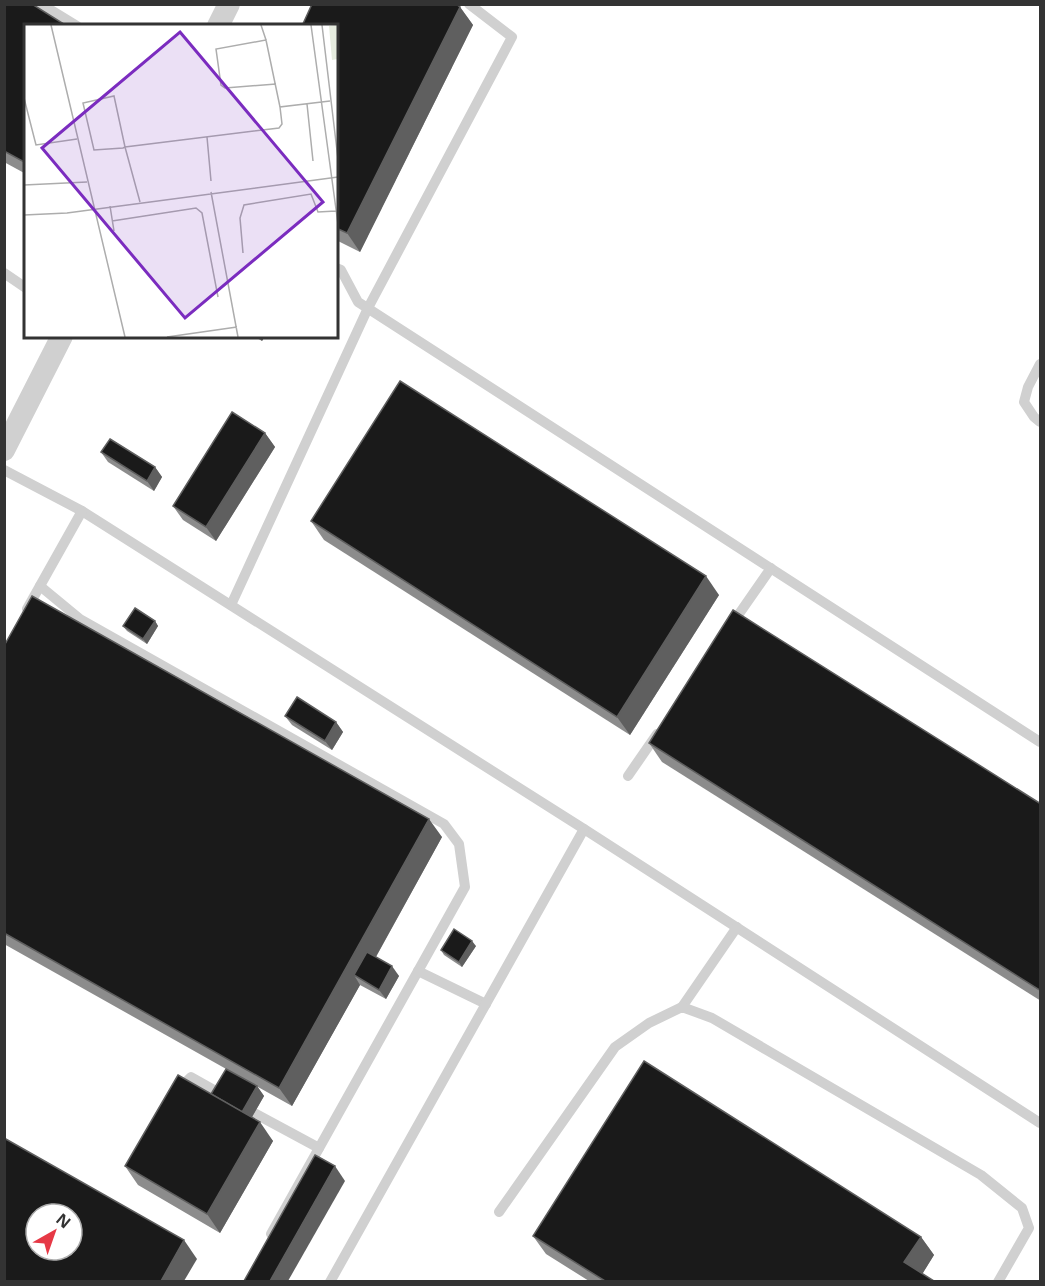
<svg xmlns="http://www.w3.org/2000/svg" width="1045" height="1286" font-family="'Noto Sans',sans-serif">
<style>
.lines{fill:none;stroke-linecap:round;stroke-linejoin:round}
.lane{stroke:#d0d0d0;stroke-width:10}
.street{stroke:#d0d0d0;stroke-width:22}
.wall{fill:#8c8c8c}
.shaded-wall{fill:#5f5f5f}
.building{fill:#1a1a1a;stroke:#5f5f5f;stroke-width:1.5;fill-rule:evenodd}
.inset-road{fill:none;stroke:#adadad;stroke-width:1.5}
.view{fill:#7b2cbf;fill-opacity:0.15;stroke:#7b2cbf;stroke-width:3}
.inset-edge{fill:none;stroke:#333;stroke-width:3}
</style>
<rect width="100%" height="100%" fill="#fff"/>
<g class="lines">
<!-- lane -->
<g class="lane">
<polyline points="41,4 77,26"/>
<polyline points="336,268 341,270 358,302 1040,742"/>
<polyline points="4,273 26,288"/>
<polyline points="1040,364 1028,387 1024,402 1034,417 1040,422"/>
<polyline points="4,470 82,511 584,829 1040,1123"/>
<polyline points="40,586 80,619 444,824 459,844 465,887 271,1234"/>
<polyline points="231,605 368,308 512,37 469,4"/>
<polyline points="27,609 82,511"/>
<polyline points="732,624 771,568"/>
<polyline points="628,776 657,734"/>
<polyline points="418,971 486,1004"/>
<polyline points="682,1007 737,927"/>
<polyline points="179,1089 191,1077 223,1095"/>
<polyline points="254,1113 319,1148"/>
<polyline points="499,1212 615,1047 649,1023 682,1007 712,1018 981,1175 1022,1208 1029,1228 998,1282"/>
<polyline points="330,1282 584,829"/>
</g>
<!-- street -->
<g class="street">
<polyline points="218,26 229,4"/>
<polyline points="4,450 62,336"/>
</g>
</g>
<!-- wall -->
<g class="wall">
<polygon points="4,4 26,26 26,174 4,162"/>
<polygon points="460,7 473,25 360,252 336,240 336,26"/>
<polygon points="253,336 265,336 262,341"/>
<polygon points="265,433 275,447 216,541 183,520 173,506"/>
<polygon points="101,452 155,467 162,477 154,491 108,462"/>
<polygon points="311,521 719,595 630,735 324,540"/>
<polygon points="155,621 158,626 147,644 127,631 123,626"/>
<polygon points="4,646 442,837 376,957 399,976 386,999 360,985 292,1106 4,944"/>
<polygon points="285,716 336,722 343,732 332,750 292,725"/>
<polygon points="649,743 1041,804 1041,1001 662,762"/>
<polygon points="476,946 462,967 444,955 441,950"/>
<polygon points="257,1086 264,1096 252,1117 273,1141 220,1233 138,1185 125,1166 211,1094"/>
<polygon points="533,1236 921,1237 934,1255 922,1274 934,1281 589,1281 546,1254"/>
</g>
<!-- shaded-wall -->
<g class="shaded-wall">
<polygon points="460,7 473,25 360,252 347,233"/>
<polygon points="258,336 265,336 262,341"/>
<polygon points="265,433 275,447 216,541 206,527"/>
<polygon points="155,467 162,477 154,491 147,481"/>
<polygon points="706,576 719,595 630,735 617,717"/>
<polygon points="155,621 158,626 147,644 143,639"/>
<polygon points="336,722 343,732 332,750 325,741"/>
<polygon points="429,819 442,837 363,980 354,975 360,985 292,1106 279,1088"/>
<polygon points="472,941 476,946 462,967 459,962"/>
<polygon points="392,966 399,976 386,999 379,990"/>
<polygon points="257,1086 264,1096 248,1124 241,1114"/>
<polygon points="260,1122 273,1141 220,1233 207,1214"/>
<polygon points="335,1166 345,1181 288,1281 270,1281"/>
<polygon points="921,1237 934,1255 918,1281 904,1262"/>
<polygon points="184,1240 197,1259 184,1281 161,1281"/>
</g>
<!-- building -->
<g class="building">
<polygon points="4,4 32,4 67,26 26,26 26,163 4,151"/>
<polygon points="312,4 456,4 460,7 347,233 336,228 336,26 302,26"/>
<polygon points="400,381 706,576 617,717 311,521"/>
<polygon points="232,412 265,433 206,527 173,506"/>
<polygon points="110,439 155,467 147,481 101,452"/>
<polygon points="32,596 429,819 279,1088 4,933 4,646"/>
<polygon points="135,608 155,621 143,639 123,626"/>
<polygon points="733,610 1041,804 1041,991 649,743"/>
<polygon points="297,697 336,722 325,741 285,716"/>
<polygon points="454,929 472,941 459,962 441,950"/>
<polygon points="367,952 392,966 379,990 354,975"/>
<polygon points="644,1061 921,1237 904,1262 934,1281 605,1281 533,1236"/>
<polygon points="226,1069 257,1086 242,1112 211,1094"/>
<polygon points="178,1075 260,1122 207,1214 125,1166"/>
<path d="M4,1138L184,1240L161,1281H4ZM36,1214H72V1250H36Z"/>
<polygon points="315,1155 335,1166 270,1281 244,1281"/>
</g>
<!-- overview -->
<g transform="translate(24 24)">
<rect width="314" height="314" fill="#fff"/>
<path d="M313,1V35L308,36L305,2Z" fill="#e6ecdf"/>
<path class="inset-road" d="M27,1L101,313M237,1L242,16L192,25L197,61L201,64L252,60M287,1L314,200M298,1L314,135M242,16L256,83M0,74L12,121L53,115M283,80L289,137M183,113L187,157M0,161L63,158M187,168L214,313M116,178L101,123L90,72L59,79L70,126L99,124L101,123L255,104L258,100L256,83L306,77M86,182L90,207M0,191L43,189L314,153M88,197L172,184L178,189L194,273M219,229L216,194L220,181L287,170L294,188L312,187M143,313L213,303"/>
<path class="view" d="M156,8L299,178L161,294L18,124Z"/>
<rect width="314" height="314" class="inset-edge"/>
</g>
<!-- border -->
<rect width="1045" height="1286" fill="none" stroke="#333333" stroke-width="12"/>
<!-- north arrow -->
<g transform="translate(54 1232) rotate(40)"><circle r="28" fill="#ffffff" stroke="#adadad" stroke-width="1.5"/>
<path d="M0-4.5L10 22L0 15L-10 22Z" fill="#e63946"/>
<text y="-9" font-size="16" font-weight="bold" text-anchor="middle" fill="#333333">N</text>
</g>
</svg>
